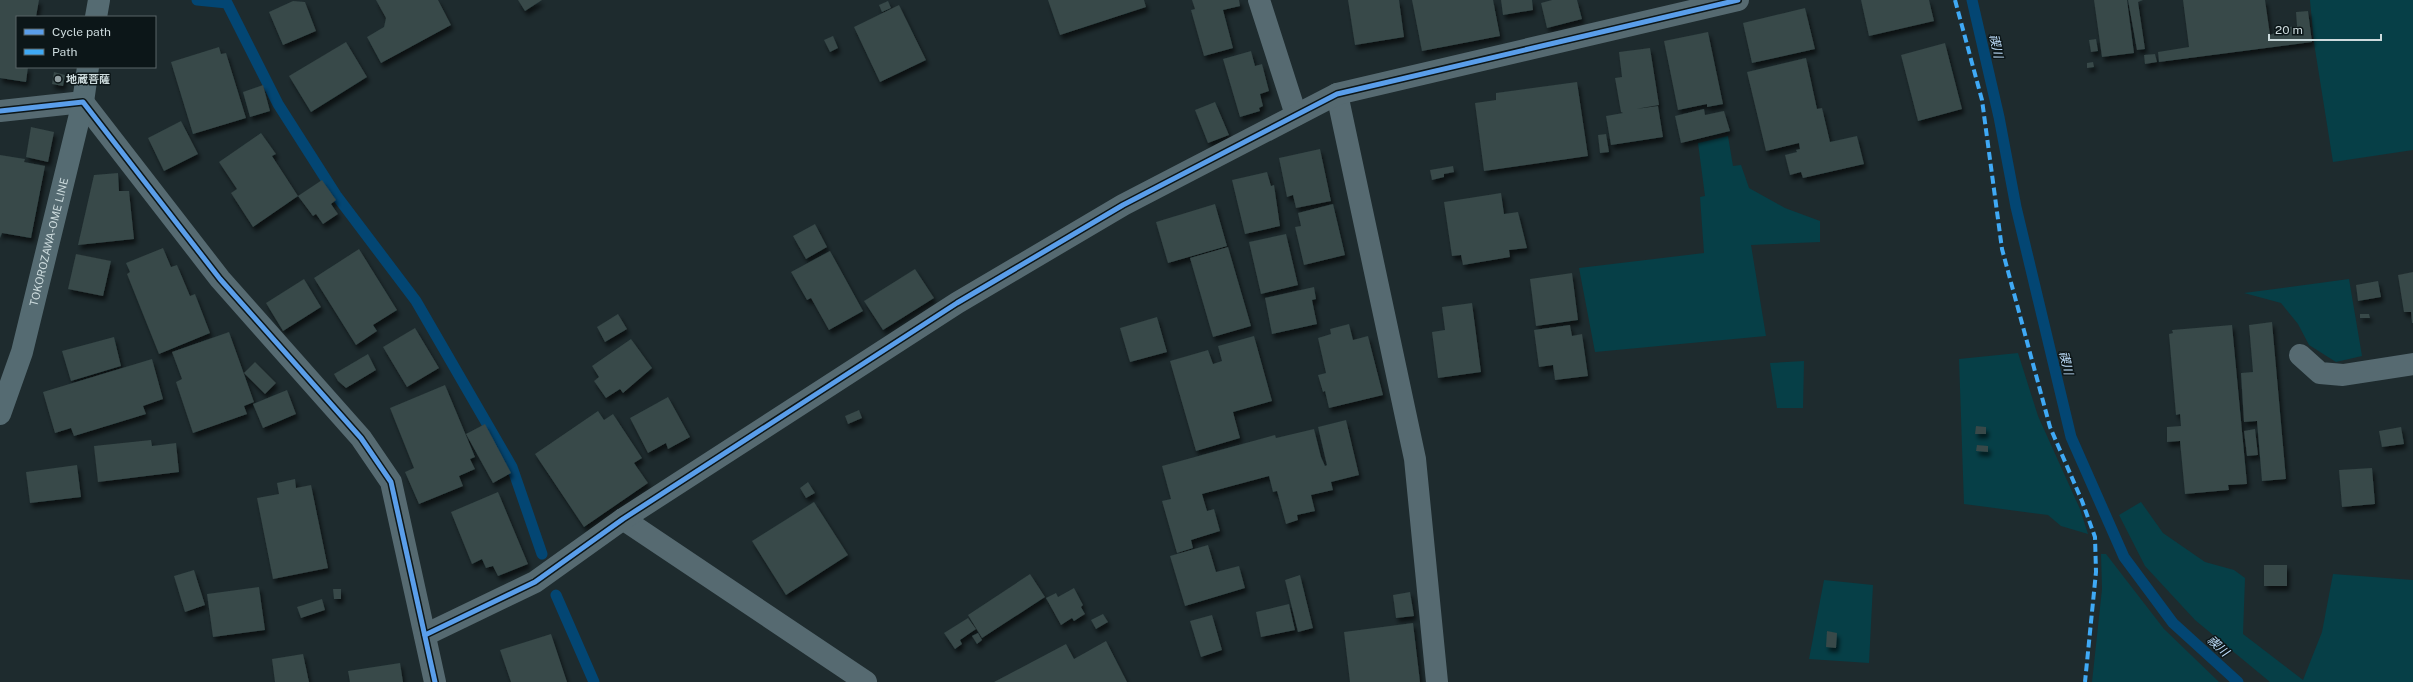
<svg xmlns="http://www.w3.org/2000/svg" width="2413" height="682" font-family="'Public Sans','Noto Sans JP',sans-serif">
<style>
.green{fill:#063f47}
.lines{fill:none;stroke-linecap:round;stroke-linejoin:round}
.stream{stroke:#034673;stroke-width:11}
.building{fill:#374848;filter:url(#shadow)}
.minor{stroke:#566a71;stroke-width:22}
.major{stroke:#556b72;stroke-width:22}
.quiet{stroke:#3fa9f5;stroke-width:4;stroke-dasharray:8 4;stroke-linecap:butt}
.cycleway-casing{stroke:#0c1618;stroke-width:8}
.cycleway{stroke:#5a9eea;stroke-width:5}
.poi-dot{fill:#909da0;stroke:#0c1618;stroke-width:1.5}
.labels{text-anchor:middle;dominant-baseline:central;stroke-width:3;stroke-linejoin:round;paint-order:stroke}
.poi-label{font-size:11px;font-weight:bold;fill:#cddbdd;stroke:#0c1618;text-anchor:start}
.street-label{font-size:11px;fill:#cddbdd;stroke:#0c1618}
.water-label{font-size:12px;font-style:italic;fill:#c0e0fe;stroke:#0c1618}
</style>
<defs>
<filter id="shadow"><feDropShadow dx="2.5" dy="4.5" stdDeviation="2" flood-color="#0009"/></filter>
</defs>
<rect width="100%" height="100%" fill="#1e2b2e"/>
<!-- green -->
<g class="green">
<polygon points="2310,0 2413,0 2413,150 2333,162 2314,43"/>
<polygon points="1728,136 1733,166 1741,165 1749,188 1785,208 1820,221 1820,242 1751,245 1766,336 1595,352 1579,268 1704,253 1700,197 1705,196 1698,143"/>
<polygon points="2349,279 2362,356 2336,362 2309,345 2298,324 2281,303 2244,293"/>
<polygon points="2018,353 2038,416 2080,509 2088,534 2061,526 2048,515 1964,504 1959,359"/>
<polygon points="1804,361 1803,408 1777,408 1770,363"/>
<polygon points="2141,502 2163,533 2205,562 2234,570 2245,578 2243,634 2303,680 2322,632 2333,574 2413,580 2413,682 2270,682 2195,620 2145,566 2119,515"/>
<polygon points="2101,554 2106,554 2164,629 2219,682 2092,682 2102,589"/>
<polygon points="1824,580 1873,585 1869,663 1809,659"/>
</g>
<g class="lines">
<!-- stream -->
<g class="stream">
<polyline points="197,0 227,3 278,104 336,195 416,301 512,467 542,554"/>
<polyline points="1972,0 1999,117 2016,207 2071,437 2124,557 2173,623 2238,682"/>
<polyline points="556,595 594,682"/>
</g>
</g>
<!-- building -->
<g class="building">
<polygon points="0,0 39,0 36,17 17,17 17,67 28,67 26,82 0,78"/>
<polygon points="376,0 438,0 451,25 381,63 367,37 384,27 386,18"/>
<polygon points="518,0 542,0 525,11"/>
<polygon points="1048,0 1144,0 1146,7 1060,35"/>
<polygon points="1192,0 1239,0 1240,6 1223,10 1233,48 1204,56 1191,10 1195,9"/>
<polygon points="1348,0 1399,0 1404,37 1355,45"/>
<polygon points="1412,0 1493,0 1500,36 1422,51"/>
<polygon points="1501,0 1532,0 1533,10 1503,15"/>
<polygon points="1552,0 1577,0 1582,19 1547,28 1541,3"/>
<polygon points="1861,0 1929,0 1934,21 1869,36"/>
<polygon points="2094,0 2127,0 2134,53 2102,57"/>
<polygon points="2128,0 2143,0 2138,2 2145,49 2137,50"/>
<polygon points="2183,0 2265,0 2270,35 2275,33 2275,29 2297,26 2296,12 2308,11 2312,42 2159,62 2158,52 2189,47"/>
<polygon points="293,1 305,2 316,31 283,45 269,12"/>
<polygon points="888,1 891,8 882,12 879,5"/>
<polygon points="899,5 926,60 880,82 854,27"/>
<polygon points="1805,8 1815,49 1752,63 1743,23"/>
<polygon points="1708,32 1723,104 1707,107 1707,104 1678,110 1664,41"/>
<polygon points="833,36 838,48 830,52 824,40"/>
<polygon points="2096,39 2098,51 2091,52 2089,40"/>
<polygon points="346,42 367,77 311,112 289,76"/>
<polygon points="1945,43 1962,109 1918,121 1901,55"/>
<polygon points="219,47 221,54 226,53 246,118 193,134 171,62"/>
<polygon points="1650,48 1659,105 1636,109 1658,106 1663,137 1611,145 1606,116 1623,113 1621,112 1615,78 1622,77 1619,52"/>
<polygon points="1251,51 1255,66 1262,64 1269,91 1260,94 1263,106 1259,108 1260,111 1240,117 1223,59"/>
<polygon points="2155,54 2157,62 2145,64 2144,55"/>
<polygon points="1806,58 1817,109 1822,108 1830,142 1857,136 1864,164 1803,178 1801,172 1790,175 1785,155 1797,152 1796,150 1800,149 1799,143 1766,151 1747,72"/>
<polygon points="2093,62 2094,67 2087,68 2087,63"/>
<polygon points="54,72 65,75 63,86 52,84"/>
<polygon points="1577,82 1588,156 1484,171 1475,103 1496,100 1496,93"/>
<polygon points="263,85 270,111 250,117 243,92"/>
<polygon points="1215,102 1229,135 1208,143 1195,110"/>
<polygon points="1704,109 1705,115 1724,111 1730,131 1681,143 1675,116"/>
<polygon points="181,121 198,154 164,171 148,138"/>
<polygon points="31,127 54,132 48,162 26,157"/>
<polygon points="261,133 276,154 272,156 298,196 253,227 231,193 237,189 219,162"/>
<polygon points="1606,134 1609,152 1600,153 1598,135"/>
<polygon points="1320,149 1331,201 1296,208 1293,195 1287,197 1279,158"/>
<polygon points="0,155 25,159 24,162 45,166 31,238 2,233 0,238"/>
<polygon points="1453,166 1454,172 1444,174 1444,177 1432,180 1430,170"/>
<polygon points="1267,172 1271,186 1274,185 1280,226 1245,234 1232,180"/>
<polygon points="118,173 119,191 129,191 134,239 78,245 94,175"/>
<polygon points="322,180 336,200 331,204 338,214 323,224 316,214 313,216 298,196"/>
<polygon points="1501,193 1504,214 1518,212 1527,248 1509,250 1510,257 1463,265 1461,255 1452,256 1444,202"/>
<polygon points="1215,204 1227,246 1168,263 1156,222"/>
<polygon points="1333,204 1345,255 1304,265 1295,227 1301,226 1298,213"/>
<polygon points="815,224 827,247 806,259 793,236"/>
<polygon points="1286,234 1298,285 1261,294 1249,242"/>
<polygon points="1228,247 1251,326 1213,337 1190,258"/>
<polygon points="163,248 171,267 177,265 190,296 195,294 210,333 159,354 127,274 130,272 126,263"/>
<polygon points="359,249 397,310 373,325 377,331 356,345 314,278"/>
<polygon points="830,251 863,311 829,330 811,298 807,300 791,272"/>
<polygon points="76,254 111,261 103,296 68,289"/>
<polygon points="915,269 934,298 883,330 864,301"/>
<polygon points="2413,272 2413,323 2412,323 2411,312 2404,312 2398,275"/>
<polygon points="1572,273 1578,320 1536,326 1530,279"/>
<polygon points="304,279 321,307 283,331 266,303"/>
<polygon points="2378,281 2381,297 2358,301 2356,285"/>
<polygon points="1314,287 1316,299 1312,300 1317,324 1272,334 1265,298"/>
<polygon points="1472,303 1481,372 1438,378 1432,332 1445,330 1442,307"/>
<polygon points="618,314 627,329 605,342 597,327"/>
<polygon points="2360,314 2369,314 2370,318 2360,318"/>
<polygon points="1157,317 1167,352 1130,362 1120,328"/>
<polygon points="2272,322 2286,479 2262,481 2257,421 2244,422 2241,373 2253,372 2249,325"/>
<polygon points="1349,324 1353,340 1368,336 1383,395 1329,408 1325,391 1323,392 1318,375 1326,373 1318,338 1331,334 1330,329"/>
<polygon points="1570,325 1572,336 1582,334 1588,376 1555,380 1553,365 1539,367 1534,330"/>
<polygon points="2232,325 2247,484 2228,485 2229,490 2185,494 2180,441 2167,442 2167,427 2181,426 2180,414 2176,415 2169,334 2173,333 2172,330"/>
<polygon points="415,328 439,368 407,387 383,347"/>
<polygon points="229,332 254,402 244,406 247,414 193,433 176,382 182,379 172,352"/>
<polygon points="1254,336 1272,401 1233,412 1240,438 1196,451 1170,361 1208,350 1213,364 1222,361 1218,346"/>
<polygon points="114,337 121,366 71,381 62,351"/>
<polygon points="631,339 652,368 623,393 620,389 606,398 594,381 599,377 592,366"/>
<polygon points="368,354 376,370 346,388 338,381 334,374"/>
<polygon points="152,359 163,399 143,406 146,414 74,436 71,428 55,433 43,392"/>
<polygon points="255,362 276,383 265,394 244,373"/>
<polygon points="445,385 475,457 470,459 475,469 459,476 463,486 419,504 405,472 414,468 390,408"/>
<polygon points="287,390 296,414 263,428 253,404"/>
<polygon points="668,397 690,437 668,449 666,443 648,453 630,418"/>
<polygon points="859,410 862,418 848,424 845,416"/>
<polygon points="598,411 604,420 613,414 642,458 634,463 648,483 584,527 535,454"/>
<polygon points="1346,420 1359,475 1331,482 1333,490 1311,495 1315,511 1297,515 1298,520 1286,524 1277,491 1273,492 1269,476 1202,494 1207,511 1214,509 1220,531 1191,540 1193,548 1177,553 1162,501 1171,499 1162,466 1275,435 1276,438 1314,429 1321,457 1325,466 1327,465 1330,478 1318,427"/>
<polygon points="485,424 511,473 493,483 466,434"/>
<polygon points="1976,426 1986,427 1986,434 1975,434"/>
<polygon points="2401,427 2404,444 2382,447 2379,431"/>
<polygon points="2255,429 2258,455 2247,456 2244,431"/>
<polygon points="151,440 152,446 176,443 179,472 98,482 94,446"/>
<polygon points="1977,445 1988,446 1988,452 1976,451"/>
<polygon points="77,465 81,497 30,503 26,472"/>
<polygon points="2372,468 2375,504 2342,507 2339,470"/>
<polygon points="295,479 296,488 311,485 328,568 273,579 257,498 279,494 277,483"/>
<polygon points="808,482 815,493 806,498 800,488"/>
<polygon points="498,492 528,564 498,576 493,566 486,568 482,559 472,564 451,512"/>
<polygon points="814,502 848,555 786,595 752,541"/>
<polygon points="1208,545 1216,572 1239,566 1245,588 1185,606 1170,556"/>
<rect x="2264" y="565" width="23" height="21"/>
<polygon points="194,570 205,605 185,612 174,576"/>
<polygon points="1030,574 1045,597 982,638 968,615"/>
<polygon points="1300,575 1313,628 1298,632 1285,580"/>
<polygon points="259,587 265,630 213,637 207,594"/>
<polygon points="1074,588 1083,605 1081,607 1085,614 1074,621 1072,618 1061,625 1046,598 1056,593 1058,597"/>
<polygon points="333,589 341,589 341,599 334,599"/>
<polygon points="1410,592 1414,616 1396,618 1393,595"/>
<polygon points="322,599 325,610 301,618 297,607"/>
<polygon points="1289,604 1295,630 1261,637 1256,612"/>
<polygon points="1103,614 1108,622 1096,629 1091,620"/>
<polygon points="1212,615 1222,650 1201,657 1190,621"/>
<polygon points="968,618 976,629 960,640 962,644 955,649 944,633"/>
<polygon points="1413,623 1420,682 1350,682 1344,632"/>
<polygon points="1827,631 1837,633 1836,648 1826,647"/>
<polygon points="978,633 982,640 977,644 972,636"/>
<polygon points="551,634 567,682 511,682 500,650"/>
<polygon points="1106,641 1127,682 994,682 1066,644 1074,659"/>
<polygon points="303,654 309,682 275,682 272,659"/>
<polygon points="400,663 403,682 350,682 348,671"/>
</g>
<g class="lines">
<!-- minor -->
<g class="minor">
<polyline points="1259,0 1296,115"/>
<polyline points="1337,94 1415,459 1437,682"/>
<polyline points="0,111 83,102 220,279 361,438 391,482 435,682"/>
<polyline points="2300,355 2320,373 2343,375 2413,364"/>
<polyline points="623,519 866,682"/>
<polyline points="425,635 535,582 623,519 957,303 1123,205 1337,94 1738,0"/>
</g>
<!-- major -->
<g class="major">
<polyline points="96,17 99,0"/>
<path id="s1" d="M0,414L22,352L83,102L88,67"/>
</g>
<!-- quiet -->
<polyline class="quiet" points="1955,0 1982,100 2002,249 2050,427 2082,501 2095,537 2096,572 2085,682"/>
<!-- cycleway casing -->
<g class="cycleway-casing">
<g id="cycleway">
<polyline points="0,111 83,102 220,279 361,438 391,482 435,682"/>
<polyline points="425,635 535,582 623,519 957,303 1123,205 1337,94 1738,0"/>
</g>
</g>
<!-- cycleway -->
<use href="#cycleway" class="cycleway"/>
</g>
<!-- markers -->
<circle class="poi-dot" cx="58" cy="79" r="4"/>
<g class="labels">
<!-- poi labels -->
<g class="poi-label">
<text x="66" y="79">地蔵菩薩</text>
</g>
<!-- street labels -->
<g class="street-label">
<text stroke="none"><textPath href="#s1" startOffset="179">TOKOROZAWA-OME LINE</textPath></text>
</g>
<!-- water labels -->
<g class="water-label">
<text transform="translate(1996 46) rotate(77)">禊川</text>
<text transform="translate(2066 363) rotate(76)">禊川</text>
<text transform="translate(2218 646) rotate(42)">禊川</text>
</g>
</g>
<!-- legend -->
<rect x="16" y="16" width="140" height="52" fill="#0c1618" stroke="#596567"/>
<rect x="24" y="29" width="20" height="6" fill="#5a9eea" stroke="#596567"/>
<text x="52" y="36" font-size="12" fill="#cddbdd">Cycle path</text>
<rect x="24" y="49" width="20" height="6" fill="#3fa9f5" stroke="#596567"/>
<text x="52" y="56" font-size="12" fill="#cddbdd">Path</text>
<!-- scale -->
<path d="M2269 34v6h112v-6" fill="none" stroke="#cddbdd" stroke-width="2"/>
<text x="2275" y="34" font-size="12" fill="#cddbdd" stroke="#0c1618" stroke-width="3" paint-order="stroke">20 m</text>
</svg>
